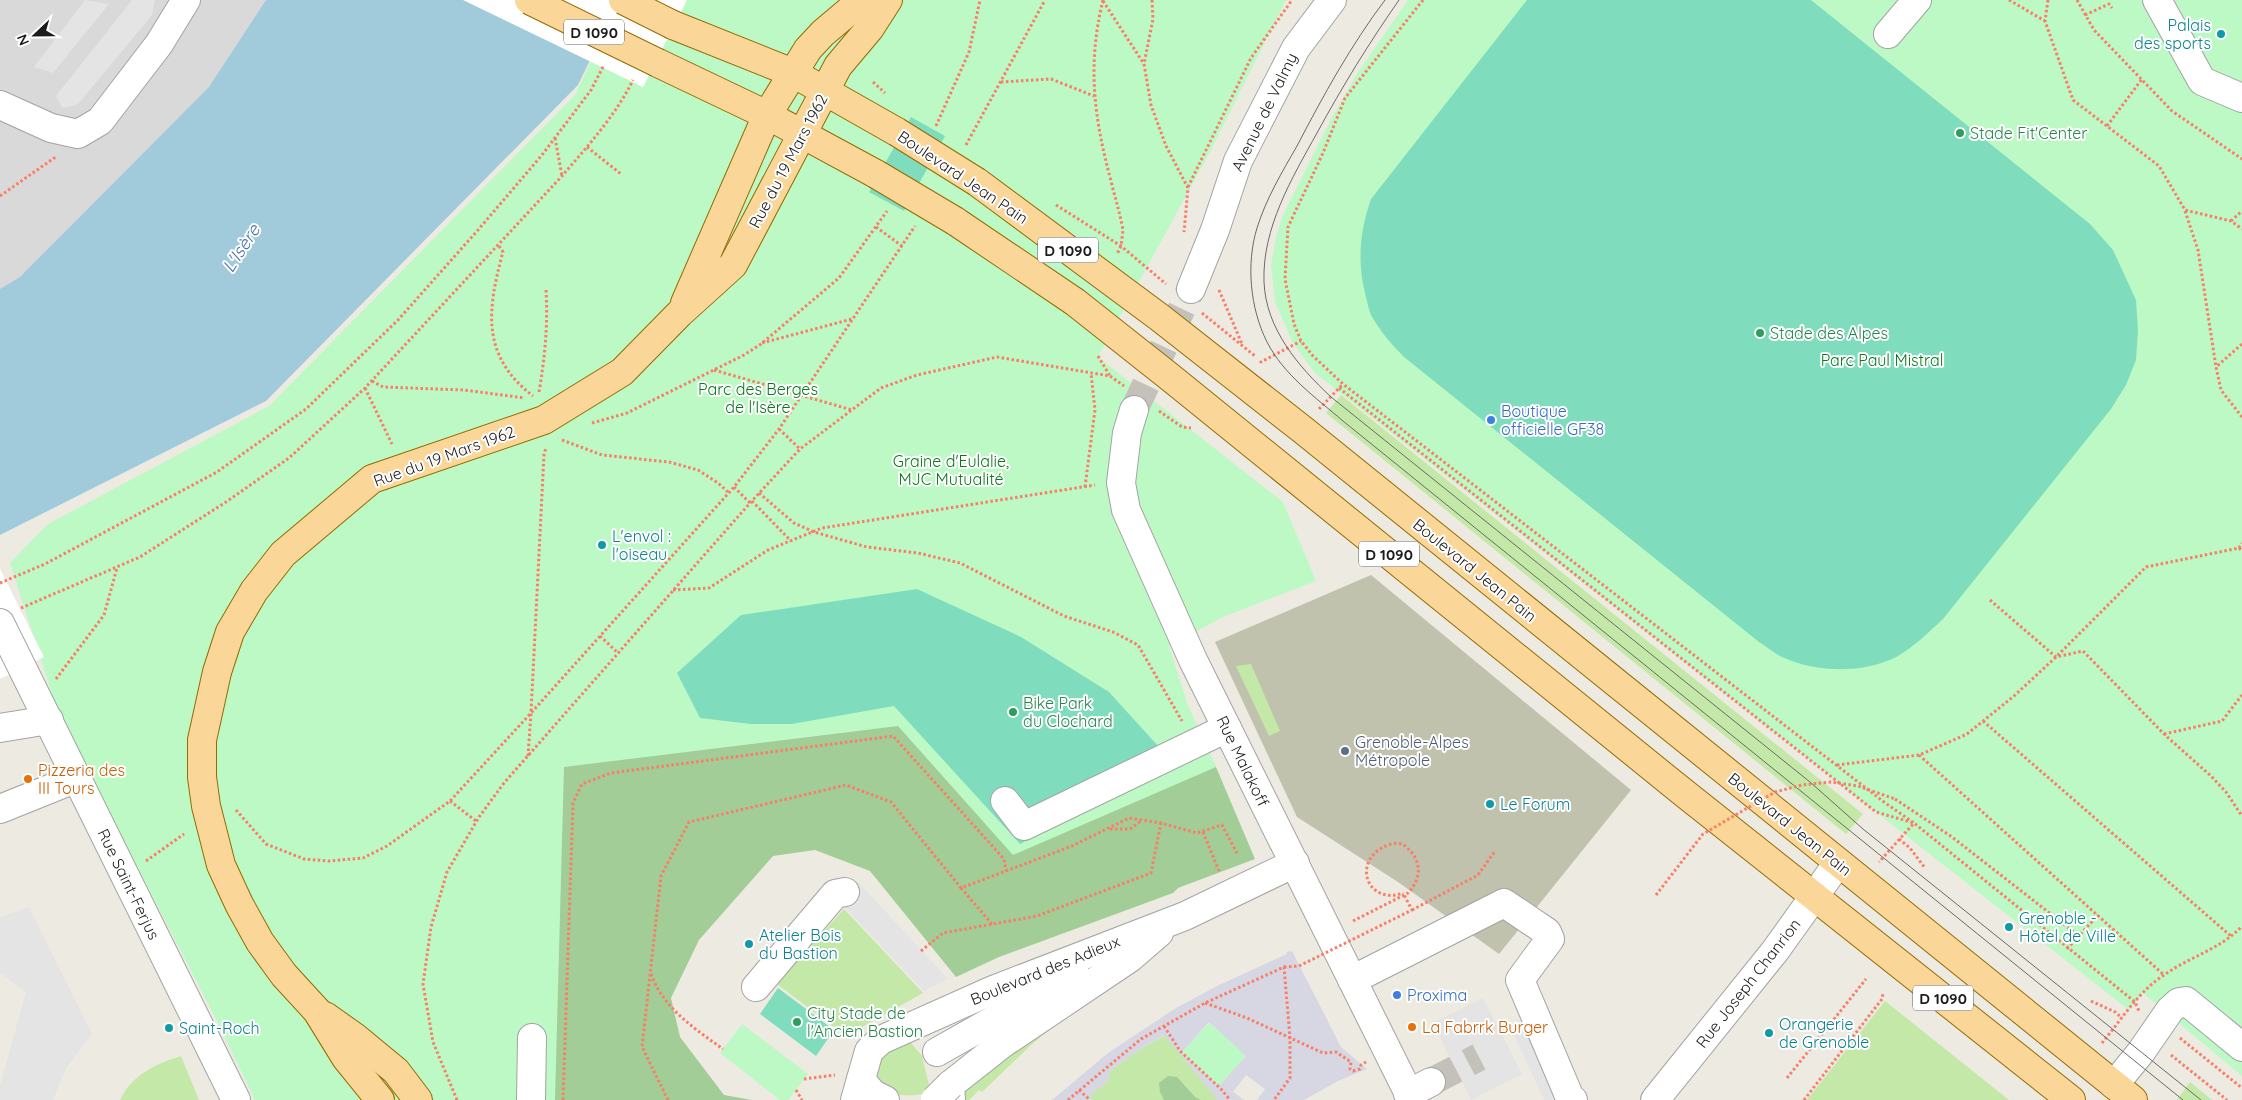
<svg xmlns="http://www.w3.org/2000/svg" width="2242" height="1100" font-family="Quicksand,sans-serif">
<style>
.residential{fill:#dad9d9}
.construction{fill:#c0c2ad}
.grass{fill:#c3e8a7}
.forest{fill:#a3cd96}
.park{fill:#bdf9c5}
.pitch{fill:#7fddbe}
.parking{fill:#e4e4e4}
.plaza{fill:#d7d6e3;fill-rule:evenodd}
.water{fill:#a1cbdb}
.pier{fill:#fff}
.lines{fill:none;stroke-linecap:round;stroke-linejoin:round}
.minor-tunnel{stroke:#c3c1ba;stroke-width:28;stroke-dasharray:28 14;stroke-linecap:butt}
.minor-casing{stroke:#a3a3a3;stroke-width:30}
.major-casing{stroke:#936b01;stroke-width:30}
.path{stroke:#f97e67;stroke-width:3;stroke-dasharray:2.5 2.5;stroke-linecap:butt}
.minor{stroke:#fff;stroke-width:28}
.major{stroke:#fbd699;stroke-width:28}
.tram{stroke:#6a6a6a;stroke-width:1}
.minor-bridge-casing{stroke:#a3a3a3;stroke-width:30;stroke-linecap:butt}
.major-bridge-casing{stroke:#936b01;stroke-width:30;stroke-linecap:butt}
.path-bridge{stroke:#f97e67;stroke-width:3;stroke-dasharray:2.5 2.5;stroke-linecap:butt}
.minor-bridge{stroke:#fff;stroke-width:28}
.major-bridge{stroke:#fbd699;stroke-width:28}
.culture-dot{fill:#0f9aa8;stroke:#fff;stroke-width:2}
.leisure-dot{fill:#2e9e5b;stroke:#fff;stroke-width:2}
.shop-dot{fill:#3f7fe0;stroke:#fff;stroke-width:2}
.service-dot{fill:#5c6f8a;stroke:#fff;stroke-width:2}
.food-dot{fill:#e8710a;stroke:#fff;stroke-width:2}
.labels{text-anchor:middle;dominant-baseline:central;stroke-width:4;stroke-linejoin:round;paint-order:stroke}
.shield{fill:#fff;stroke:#606060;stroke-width:1}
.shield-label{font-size:15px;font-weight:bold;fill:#1c1c1c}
.culture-label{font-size:16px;fill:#0d838f;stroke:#fff;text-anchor:start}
.street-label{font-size:16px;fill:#1c1c1c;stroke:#fff}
.leisure-label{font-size:16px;fill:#27864d;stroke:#fff;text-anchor:start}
.park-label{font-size:16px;fill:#0b781b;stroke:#fff}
.shop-label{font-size:16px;fill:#366cbe;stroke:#fff;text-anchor:start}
.service-label{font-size:16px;fill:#4e5e75;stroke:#fff;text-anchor:start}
.food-label{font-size:16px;fill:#c56008;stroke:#fff;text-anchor:start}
.water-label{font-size:18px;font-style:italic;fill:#4974aa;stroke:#fff}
</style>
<rect width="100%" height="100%" fill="#edeae1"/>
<!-- residential -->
<polygon class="residential" points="0,0 417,0 0,416"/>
<!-- construction -->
<polygon class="construction" points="1371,575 1631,790 1499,954 1398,882 1297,817 1215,642"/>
<!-- grass -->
<g class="grass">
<polygon points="1341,395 1863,814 1846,834 1326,413"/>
<polygon points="1251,664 1280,731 1269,736 1236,666"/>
<polygon points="844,909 923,993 846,1036 777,984"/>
<polygon points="1885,1001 2009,1100 1807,1100"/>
<polygon points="1056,1024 1030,1046 982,1092 979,1090 969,1100 965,1100 961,1094 962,1085"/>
<polygon points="1165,1035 1218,1100 1093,1100 1089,1096 1109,1080 1109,1072 1136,1052"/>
<path d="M910,1042L922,1056L930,1089L928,1093C905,1097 895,1097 876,1084C875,1050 880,1052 910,1042Z"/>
<path d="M181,1056L199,1100H120C132,1075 155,1064 181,1056Z"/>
<polygon points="2190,1082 2212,1100 2177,1100"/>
</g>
<!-- forest -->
<g class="forest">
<polygon points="1167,676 1216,767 1255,859 1178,888 1173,893 999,957 956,977 870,871 815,850 773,856 699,940 671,998 680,1037 724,1095 752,1100 466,1100 542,742"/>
<polygon points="1168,1076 1177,1077 1195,1097 1201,1100 1164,1100 1160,1092 1159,1083"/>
</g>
<!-- park -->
<g class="park">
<polygon points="620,0 1286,0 1211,150 1098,357 1283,502 1316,581 1225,616 1169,646 1187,703 1216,767 1013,855 898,726 564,767 555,1100 255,1100 215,1017 59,716 10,563 48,524 269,406 575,95"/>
<polygon points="1408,0 2242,0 2242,1076 2143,993 2129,1010 1315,373 1293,343 1275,302 1271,265 1276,238 1282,217 1330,121 1358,72"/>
<polygon points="1210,1022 1246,1056 1219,1086 1182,1052"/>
<polygon points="742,1024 808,1074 788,1100 780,1100 720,1053"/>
</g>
<!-- pitch -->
<g class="pitch">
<path d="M1527,0H1811L2090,224L2113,250L2136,300L2138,331L2136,360L2126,385L2111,409L1943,619C1929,632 1915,646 1898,656C1864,674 1817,673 1782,657C1774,653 1767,647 1759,642L1404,357C1391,344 1380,331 1371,315C1368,308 1367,300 1365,293C1357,260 1360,231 1371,199Z"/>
<polygon points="911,117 945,136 904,211 869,192"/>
<polygon points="917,589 1021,637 1109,692 1159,747 1119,793 1020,844 894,706 792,724 751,724 700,718 677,673 741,615"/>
<polygon points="778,988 834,1030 816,1056 760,1014"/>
</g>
<!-- parking -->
<g class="parking">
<polygon points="85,0 109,4 53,73 34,67"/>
<polygon points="132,0 155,0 152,15 80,102 76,105 62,108 56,96"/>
<polygon points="856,880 948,979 924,991 838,900"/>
<polygon points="29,907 92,1034 66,1068 53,1100 0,1100 0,1086 26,992 0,973 0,917"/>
<polygon points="1483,998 1522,1074 1471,1100 1433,1023"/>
<polygon points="1526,1019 1562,1100 1544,1100 1509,1024"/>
</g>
<!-- plaza -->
<path class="plaza" d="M1292,951L1341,1047L1367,1069L1338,1081L1304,1100H1257L1265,1089L1246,1075L1233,1092L1244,1100H1218L1164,1035L1136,1052L1109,1072V1080L1089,1096L1093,1100H1052L1108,1053L1176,1008L1217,986L1287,954L1286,952ZM1209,1022L1246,1056L1219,1086L1182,1052Z"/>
<!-- water -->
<polygon class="water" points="266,0 619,0 578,85 266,401 0,535 0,289 20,277 209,87"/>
<!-- pier -->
<g class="pier">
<polygon points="463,0 687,0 643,87"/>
<polygon points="0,569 44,657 0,679"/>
</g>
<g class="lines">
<!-- minor-tunnel -->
<g class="minor-tunnel">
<polyline points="1134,410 1191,289"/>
<polyline points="1431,1082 1479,1057"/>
</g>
<!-- minor casing -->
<g class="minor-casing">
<g id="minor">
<polyline points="2157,0 2202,81 2242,98"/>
<polyline points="1888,34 1917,0"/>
<polyline points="0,105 51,128 78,134 100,121 159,44 186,0"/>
<polyline points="1191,289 1215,230 1238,161 1296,48 1332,0"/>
<polyline points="1134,410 1127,433 1121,483 1126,510 1193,660 1412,1100"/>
<polyline points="0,623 236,1100"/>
<polyline points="0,728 49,720"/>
<polyline points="1005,801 1024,826 1227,728"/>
<polyline points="0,809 77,778"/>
<polyline points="1352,980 1504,903 1547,932 1550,939 1520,980 1570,1098 1573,1100"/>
<polyline points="756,987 835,894 845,892"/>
<polyline points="937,1052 1075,974"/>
<polyline points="861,1080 873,1094 885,1100"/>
<polyline points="2114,1085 2141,1052 2170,1010 2179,1002 2186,1001 2242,1047"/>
<polyline points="1408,1094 1431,1082"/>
<polyline points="531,1100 532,1038"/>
<polyline points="855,1100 869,1051 881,1040 993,990 1185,916 1295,863"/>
<polyline points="951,1100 950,1085 1002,1044 1130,958 1159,933"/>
<polyline points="1655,1100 1775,951 1838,863"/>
</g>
</g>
<!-- major casing -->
<g class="major-casing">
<g id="major">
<polyline points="673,25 793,73 897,132"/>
<polyline points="658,63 767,115 876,174"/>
<polyline points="977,182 1159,317 1303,430 2133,1100"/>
<polyline points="955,221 1075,302 1171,378 1684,793 2071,1100"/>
<polyline points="685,303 767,115 808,49 823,33 862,0"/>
<polyline points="325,1016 356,1038 396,1071 418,1100"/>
<polyline points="380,1100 346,1058 317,1011 284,975 260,942 239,904 221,865 206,806 202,777 202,740 217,672 230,632 254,591 283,554 372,479 544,420 622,372 680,313 733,265 838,66 870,28 888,0"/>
</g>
</g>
<!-- path -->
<g class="path">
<path d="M1103,0C1087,65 1094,118 1111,181C1115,198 1120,213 1123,230L1121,246L1117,254"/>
<polyline points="1152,0 1153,19 1144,64 1151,105 1166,146 1188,188 1184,232"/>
<polyline points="1423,0 1345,98 1323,153 1288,227 1285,279 1294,324 1301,341 1313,356 1343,384 1884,802 1914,823 1879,862"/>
<polyline points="2009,0 2045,21"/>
<polyline points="2048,0 2045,21 2073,100 2159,166 2185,210 2231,221 2242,229"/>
<polyline points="2077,0 2094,30 2172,111 2242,159"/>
<polyline points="1103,1 1144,64"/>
<polyline points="2085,15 2109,4 2112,8"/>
<polyline points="873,82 885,93"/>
<polyline points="1001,82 1051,79 1094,96"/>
<polyline points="936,126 969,52 980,0"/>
<polyline points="2107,126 2142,79"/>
<polyline points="555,138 562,176"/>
<polyline points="966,145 1045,0"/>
<polyline points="587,147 621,174"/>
<polyline points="1188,187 1251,58 1292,0"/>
<polyline points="0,196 57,156"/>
<polyline points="1056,205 1121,246 1166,284"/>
<polyline points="2185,211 2198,250 2216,367"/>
<polyline points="2231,221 2242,211"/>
<polyline points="876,227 902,246"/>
<path d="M499,246L503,252C487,310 481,356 533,396"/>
<polyline points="1219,290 1242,344"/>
<polyline points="1202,313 1255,356"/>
<polyline points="762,343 852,319"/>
<polyline points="2242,344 2216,367 2221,390 2242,417"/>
<polyline points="1098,356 1110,376"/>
<polyline points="1260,361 1261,362 1301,341"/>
<polyline points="714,370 852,410"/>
<polyline points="372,381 383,387 464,390 525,398"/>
<polyline points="365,388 392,444"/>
<polyline points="1339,388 1876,812 1914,823 2135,1002 2139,1011"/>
<path d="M539,392C545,357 548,325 546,290"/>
<polyline points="1319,409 1343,384"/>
<polyline points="1159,411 1182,427 1191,428"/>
<polyline points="592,423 627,413 744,355 761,344 839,278 887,211"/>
<polyline points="779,429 800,449"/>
<polyline points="562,440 602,455 669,462 698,470 718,483 728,492"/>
<polyline points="734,487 750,503"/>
<polyline points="1085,487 1095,410 1091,373"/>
<polyline points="759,493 794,523 814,532 867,547 918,553 960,563 1064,616 1113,632 1138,645 1182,721"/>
<polyline points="752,501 791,541"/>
<polyline points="2239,548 2242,543"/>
<polyline points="0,583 45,564 217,472 306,409 398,320 478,230 542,155 591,90 604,65"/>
<polyline points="673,590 709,588 768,550 822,528 1095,485"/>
<polyline points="1990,600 2056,657 2083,651 2164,734 2211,776 2226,792 2242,816"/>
<path d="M21,608L140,557L226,502L289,458L365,388L562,176C587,147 616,115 633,80"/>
<polyline points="600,636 618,653"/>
<polyline points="56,679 104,615 117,568"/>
<polyline points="1983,721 2232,937"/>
<polyline points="2164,734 2222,721 2242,695"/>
<polyline points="1919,755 2164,975"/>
<polyline points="528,756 531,713 544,454 546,448"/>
<polyline points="1837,765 1919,755 1967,734 2014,696 2056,657 2146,567 2239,548 2242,551"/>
<polyline points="1895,799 1952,837 2079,936"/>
<polyline points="450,801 476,821"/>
<polyline points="236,810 266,844 304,859 329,861 363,858 387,846 450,801 531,713 734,487 779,429 915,226"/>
<polyline points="1110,829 1130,829 1141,821"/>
<polyline points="1203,832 1219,871"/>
<polyline points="1899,839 1910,848 1925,868"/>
<polyline points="146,861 184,834"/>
<polyline points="961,888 992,924"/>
<polyline points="1412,910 1478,875 1495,851"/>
<path d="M1353,921L1408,893C1422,878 1422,860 1406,847C1402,842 1394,843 1388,845C1350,860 1367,906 1403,893"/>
<polyline points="2067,949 2098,915"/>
<polyline points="921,951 943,933 1037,916 1151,873 1161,823"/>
<polyline points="1284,967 1299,966"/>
<path d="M651,974C663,1008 695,1029 723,1049"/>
<polyline points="2091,1001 2115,1012 2122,1018"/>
<polyline points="1205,1003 1247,1018 1323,1053 1336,1052 1351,1062 1350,1069 1353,1071 1360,1069 1361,1065 1366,1062"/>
<polyline points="1164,1026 1180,1051 1221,1089 1230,1100"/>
<polyline points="2180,1038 2242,1088"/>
<path d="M2102,1043C2121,1020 2138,992 2164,975C2189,957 2221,949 2242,926"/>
<polyline points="2171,1055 2227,1100"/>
<polyline points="1787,1078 1866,979"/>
<polyline points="804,1079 835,1075"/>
<polyline points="796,1090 802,1100"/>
<polyline points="1079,1090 1090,1100"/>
<polyline points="457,1100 433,1042 423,984 431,927 447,872 479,817 504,783 750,503 800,449 881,388 917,375 997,357 1110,376 1124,386"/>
<polyline points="563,1100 573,803 582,784 611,773 893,736 1004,859 1006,871"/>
<polyline points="668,1100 642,1047 661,876 689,822 846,785 891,802 961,888 1072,846 1129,818 1161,823 1197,833 1222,825 1238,855"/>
<polyline points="1068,1100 1141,1039 1205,1003 1284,967 1290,1038 1290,1078 1274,1100"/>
<polyline points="1804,1100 1882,999 1883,993"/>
</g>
<!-- minor -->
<use href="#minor" class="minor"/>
<!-- major -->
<use href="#major" class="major"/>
<!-- tram -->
<g class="tram">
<path d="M1385,0C1351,45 1323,96 1297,146C1282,172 1266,199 1257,228C1246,264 1250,308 1267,342C1284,375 1315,397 1343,421L2183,1100"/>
<path d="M1399,0C1369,43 1342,87 1317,133C1292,178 1262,228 1264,282C1266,329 1298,366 1331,397L1810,782L1863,829L2201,1100"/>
</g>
<!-- minor-bridge casing -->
<g class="minor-bridge-casing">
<polyline id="minor-bridge" points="935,1100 950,1085"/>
</g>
<!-- major-bridge casing -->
<g class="major-bridge-casing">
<g id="major-bridge">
<polyline points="529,0 658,63"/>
<polyline points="623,0 673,25"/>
<polyline points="897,132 977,182"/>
<polyline points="876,174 955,221"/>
</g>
</g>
<!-- path-bridge -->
<g class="path-bridge">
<polyline points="1656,895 1703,834 1775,792 1802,785 1831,782 1858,786 1895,799"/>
<polyline points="1299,966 1412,910 1403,893"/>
</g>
<!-- minor-bridge -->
<use href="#minor-bridge" class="minor-bridge"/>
<!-- major-bridge -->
<use href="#major-bridge" class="major-bridge"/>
</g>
<!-- markers -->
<g class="culture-dot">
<circle cx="2221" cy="34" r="5"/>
<circle cx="602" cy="545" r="5"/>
<circle cx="1490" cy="804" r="5"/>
<circle cx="2009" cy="927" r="5"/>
<circle cx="749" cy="944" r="5"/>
<circle cx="169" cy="1028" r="5"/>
<circle cx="1769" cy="1033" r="5"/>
</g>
<g class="leisure-dot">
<circle cx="1960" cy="133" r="5"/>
<circle cx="1760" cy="333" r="5"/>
<circle cx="1013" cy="712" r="5"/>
<circle cx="797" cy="1022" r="5"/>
</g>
<g class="shop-dot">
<circle cx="1491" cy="420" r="5"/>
<circle cx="1397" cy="995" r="5"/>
</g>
<circle class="service-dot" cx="1345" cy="751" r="5"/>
<g class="food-dot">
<circle cx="28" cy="779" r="5"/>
<circle cx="1412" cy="1027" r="5"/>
</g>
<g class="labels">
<!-- shield labels -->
<g class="shield">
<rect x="564" y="19.5" width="60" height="25" rx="4"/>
<rect x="1038" y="237.5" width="60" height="25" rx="4"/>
<rect x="1359" y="541.5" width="60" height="25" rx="4"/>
<rect x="1913" y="985.5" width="60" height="25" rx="4"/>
</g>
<g class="shield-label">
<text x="594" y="32">D 1090</text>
<text x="1068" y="250">D 1090</text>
<text x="1389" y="554">D 1090</text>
<text x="1943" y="998">D 1090</text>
</g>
<!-- culture labels -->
<g class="culture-label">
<text x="2211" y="25" text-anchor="end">Palais<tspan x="2211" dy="18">des sports</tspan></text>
<text x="612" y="536">L'envol :<tspan x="612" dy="18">l'oiseau</tspan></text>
<text x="1500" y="804">Le Forum</text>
<text x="2019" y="918">Grenoble -<tspan x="2019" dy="18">Hôtel de Ville</tspan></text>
<text x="759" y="935">Atelier Bois<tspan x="759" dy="18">du Bastion</tspan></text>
<text x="1779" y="1024">Orangerie<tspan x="1779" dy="18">de Grenoble</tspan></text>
<text x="179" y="1028">Saint-Roch</text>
</g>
<!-- street labels -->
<g class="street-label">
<text transform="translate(1264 112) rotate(-64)">Avenue de Valmy</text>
<text transform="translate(788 161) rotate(-62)">Rue du 19 Mars 1962</text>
<text transform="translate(963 177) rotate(34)">Boulevard Jean Pain</text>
<text transform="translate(444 456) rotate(-20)">Rue du 19 Mars 1962</text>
<text transform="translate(1475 570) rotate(39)">Boulevard Jean Pain</text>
<text transform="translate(1243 761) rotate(64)">Rue Malakoff</text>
<text transform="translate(1790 824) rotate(39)">Boulevard Jean Pain</text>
<text transform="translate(129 884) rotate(64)">Rue Saint-Ferjus</text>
<text transform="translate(1045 970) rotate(-22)">Boulevard des Adieux</text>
<text transform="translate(1748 983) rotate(-52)">Rue Joseph Chanrion</text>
</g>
<!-- leisure labels -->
<g class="leisure-label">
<text x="1970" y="133">Stade Fit'Center</text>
<text x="1770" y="333">Stade des Alpes</text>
<text x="1023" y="703">Bike Park<tspan x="1023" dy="18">du Clochard</tspan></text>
<text x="807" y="1013">City Stade de<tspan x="807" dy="18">l'Ancien Bastion</tspan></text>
</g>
<!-- park labels -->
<g class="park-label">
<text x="1882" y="360">Parc Paul Mistral</text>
<text x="758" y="389">Parc des Berges<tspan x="758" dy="18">de l'Isère</tspan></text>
<text x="951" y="461">Graine d'Eulalie,<tspan x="951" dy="18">MJC Mutualité</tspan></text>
</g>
<!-- shop labels -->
<g class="shop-label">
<text x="1501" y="411">Boutique<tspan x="1501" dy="18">officielle GF38</tspan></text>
<text x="1407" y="995">Proxima</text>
</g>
<!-- service labels -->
<g class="service-label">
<text x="1355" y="742">Grenoble-Alpes<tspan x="1355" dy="18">Métropole</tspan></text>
</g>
<!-- food labels -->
<g class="food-label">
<text x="38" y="770">Pizzeria des<tspan x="38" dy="18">III Tours</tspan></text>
<text x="1422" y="1027">La Fabrrk Burger</text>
</g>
<!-- water labels -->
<g class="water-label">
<text transform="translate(241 248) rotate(-57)">L'Isère</text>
</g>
</g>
<!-- north arrow -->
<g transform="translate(35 35) rotate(248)" stroke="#ffffff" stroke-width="4" paint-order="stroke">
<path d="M0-4L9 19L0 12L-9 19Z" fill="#1c1c1c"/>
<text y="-8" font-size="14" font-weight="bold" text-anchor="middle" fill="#1c1c1c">N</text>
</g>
</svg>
